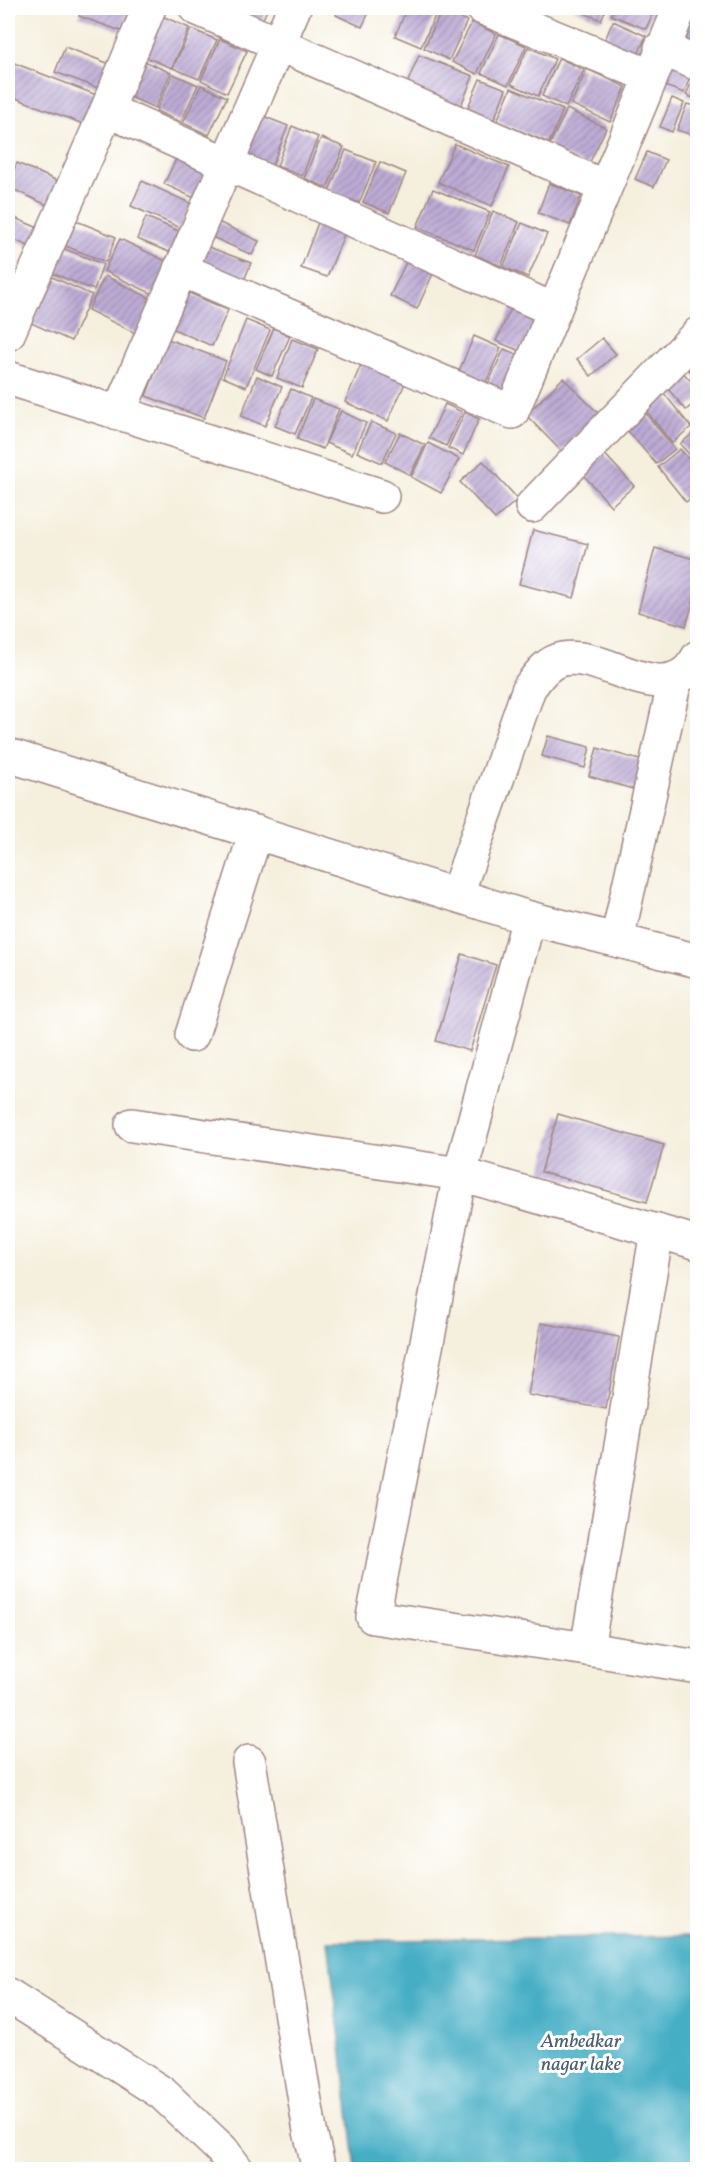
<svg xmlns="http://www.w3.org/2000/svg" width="705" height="2177" font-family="Vollkorn,serif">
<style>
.water{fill:#45adc4;stroke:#486678;stroke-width:1.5}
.building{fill:url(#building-hatch)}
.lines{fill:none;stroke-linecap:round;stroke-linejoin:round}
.minor-casing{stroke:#a08784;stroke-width:36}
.minor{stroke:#fff;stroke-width:33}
.labels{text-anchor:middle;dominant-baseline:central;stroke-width:6;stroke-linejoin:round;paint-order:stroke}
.water-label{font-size:20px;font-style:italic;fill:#485f70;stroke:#fff}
</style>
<defs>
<pattern id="building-hatch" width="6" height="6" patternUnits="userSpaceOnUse" patternTransform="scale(1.5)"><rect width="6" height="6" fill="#bdacd5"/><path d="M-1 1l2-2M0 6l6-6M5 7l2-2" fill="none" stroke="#9c8bad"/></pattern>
</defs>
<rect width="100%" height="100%" fill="#fff"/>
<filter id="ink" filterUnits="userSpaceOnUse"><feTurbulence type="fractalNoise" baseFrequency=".0167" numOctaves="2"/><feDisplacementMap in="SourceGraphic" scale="12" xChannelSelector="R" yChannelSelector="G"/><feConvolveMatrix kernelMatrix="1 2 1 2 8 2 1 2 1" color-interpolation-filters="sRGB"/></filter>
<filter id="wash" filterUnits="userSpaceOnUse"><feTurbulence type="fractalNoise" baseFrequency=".008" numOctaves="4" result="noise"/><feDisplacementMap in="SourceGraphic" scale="24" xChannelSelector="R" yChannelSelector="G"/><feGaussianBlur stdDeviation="1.35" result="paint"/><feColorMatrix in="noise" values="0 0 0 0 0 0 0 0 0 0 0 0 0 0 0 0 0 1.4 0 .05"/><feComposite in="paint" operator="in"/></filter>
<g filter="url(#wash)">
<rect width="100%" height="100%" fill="#f5efdd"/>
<!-- water -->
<polygon class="water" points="697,1936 697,2169 356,2169 328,1941"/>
<g id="blocks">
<!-- building -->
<g class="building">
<polygon points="83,8 130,8 121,31 79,16"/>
<polygon points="234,8 268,8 261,23"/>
<polygon points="339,8 371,8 362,27 336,15"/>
<polygon points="407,8 434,8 438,9 421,47 395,36"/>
<polygon points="572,8 606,8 601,20"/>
<polygon points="614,8 655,8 646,29 611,15"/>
<polygon points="442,10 467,21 449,60 424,48"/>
<polygon points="160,15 189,28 172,68 143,56"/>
<polygon points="613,21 646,36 637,57 604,42"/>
<polygon points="683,21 698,26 698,36 693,52 675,46"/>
<polygon points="472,22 496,34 477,74 452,62"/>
<polygon points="191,29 217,40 199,79 173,68"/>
<polygon points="499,34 526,46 508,85 481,73"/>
<polygon points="220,39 247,51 227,93 201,80"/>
<polygon points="65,47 110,64 101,89 55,72"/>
<polygon points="528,47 555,59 538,96 511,84"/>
<polygon points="419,55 473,76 458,113 404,91"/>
<polygon points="664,57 693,69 684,93 654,82"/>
<polygon points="559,58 584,70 566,107 542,96"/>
<polygon points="142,60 171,73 155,108 126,95"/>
<polygon points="9,61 99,96 88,126 8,95"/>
<polygon points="698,67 698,100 686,95"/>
<polygon points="587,69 626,87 610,122 571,104"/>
<polygon points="173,74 198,85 181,122 156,111"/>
<polygon points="480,79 506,89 492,125 465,114"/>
<polygon points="201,85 227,97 209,135 183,123"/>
<polygon points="511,88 563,110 549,143 497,121"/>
<polygon points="672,98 684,103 672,132 660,127"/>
<polygon points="687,104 698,107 698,137 677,130"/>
<polygon points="567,109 606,128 588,166 548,148"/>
<polygon points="258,114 288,126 271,168 241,156"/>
<polygon points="292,126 318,137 302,176 277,166"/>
<polygon points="321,138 344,147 327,188 304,178"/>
<polygon points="455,144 509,167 492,206 438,182"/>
<polygon points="346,150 376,162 359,203 329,191"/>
<polygon points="647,152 666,160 654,187 635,179"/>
<polygon points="178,155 207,170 194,198 164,184"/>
<polygon points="380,162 406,173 389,213 363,202"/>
<polygon points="17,163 60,182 49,206 8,187 8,183"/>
<polygon points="142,181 192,204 181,228 131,206"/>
<polygon points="549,183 581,196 570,225 538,213"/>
<polygon points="433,189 490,212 474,250 417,227"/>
<polygon points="493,211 519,222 501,266 475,255"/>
<polygon points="8,215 43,230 35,249 8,237"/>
<polygon points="146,217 183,233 174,254 137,239"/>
<polygon points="74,220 116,237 106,262 63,245"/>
<polygon points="319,220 346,230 327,277 301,268"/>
<polygon points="216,221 259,241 252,255 210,236"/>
<polygon points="522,223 547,234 528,277 503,267"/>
<polygon points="120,239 170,263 155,295 104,271"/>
<polygon points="206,246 251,263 243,283 199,266"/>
<polygon points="62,248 103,264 94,290 52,273"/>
<polygon points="409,256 435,269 417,309 390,296"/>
<polygon points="105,276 154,300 137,334 88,310"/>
<polygon points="52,277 92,295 71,341 31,323"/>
<polygon points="185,291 228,310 212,346 169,327"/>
<polygon points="516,298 544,310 525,353 496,341"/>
<polygon points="246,320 270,330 246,387 223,377"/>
<polygon points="274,328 290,336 272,376 256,369"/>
<polygon points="474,336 501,348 485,385 458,373"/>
<polygon points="602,338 616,354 591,376 577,359"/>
<polygon points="168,339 226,361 204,418 146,396"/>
<polygon points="292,339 318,349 302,388 277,378"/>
<polygon points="504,349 527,359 510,396 487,386"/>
<polygon points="698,351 698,379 683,363"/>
<polygon points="363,360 407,379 388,421 345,402"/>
<polygon points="679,368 698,389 698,400 686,410 662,382"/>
<polygon points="257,376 282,387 265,426 241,416"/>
<polygon points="563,378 600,415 562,452 526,415"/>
<polygon points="291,389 311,398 295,434 275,426"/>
<polygon points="662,391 691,427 672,443 643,407"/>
<polygon points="313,399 339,409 323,449 297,439"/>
<polygon points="445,404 462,412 446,446 429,438"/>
<polygon points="641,408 675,449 656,464 622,424"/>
<polygon points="341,411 366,423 352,454 326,443"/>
<polygon points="465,412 479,419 463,455 448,448"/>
<polygon points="371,422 396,433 382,463 357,452"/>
<polygon points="698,429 698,464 680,444"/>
<polygon points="400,433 425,445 410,475 385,462"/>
<polygon points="428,443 459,459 441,493 411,477"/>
<polygon points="680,449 698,470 698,492 686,502 658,467"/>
<polygon points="601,450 634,486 611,506 579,470"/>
<polygon points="483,461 518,499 495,519 460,482"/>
<polygon points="533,530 588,544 574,598 519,584"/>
<polygon points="655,548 698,560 698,585 686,626 638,612"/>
<polygon points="548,736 590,747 585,768 542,756"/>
<polygon points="597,748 647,762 639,791 589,776"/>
<polygon points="462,954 496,965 470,1051 436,1041"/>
<polygon points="558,1114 664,1145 647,1202 541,1172"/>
<polygon points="541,1323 619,1337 606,1409 528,1395"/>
</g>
</g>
</g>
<g filter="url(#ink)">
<use href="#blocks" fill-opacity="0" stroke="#a08784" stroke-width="1.5"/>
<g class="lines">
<!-- minor casing -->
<g class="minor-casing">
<g id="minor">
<polyline points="196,8 605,187"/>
<polyline points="483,8 650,76"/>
<polyline points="661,48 698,64"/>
<polyline points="107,110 554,310"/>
<polyline points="180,269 512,412 680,8"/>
<polyline points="8,334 107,110 149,8"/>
<polyline points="8,378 382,496"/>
<polyline points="118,414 294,8"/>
<polyline points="532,506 698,334"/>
<polyline points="8,755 529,918 698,961"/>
<path d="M457,894L529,688C538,676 547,662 563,659C608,651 666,714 698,657"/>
<polyline points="529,918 460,1174 373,1617 587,1649 698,1667"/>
<polyline points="617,940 675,680"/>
<polyline points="192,1035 256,832"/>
<polyline points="132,1125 460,1174 698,1243"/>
<polyline points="587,1649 657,1231"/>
<polyline points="249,1762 310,2131 319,2170"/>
<polyline points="8,1995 162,2093 222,2150 237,2170"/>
</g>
</g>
<!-- minor -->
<use href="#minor" class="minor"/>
</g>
</g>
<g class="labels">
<!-- water labels -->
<g class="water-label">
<text x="581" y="2042">Ambedkar<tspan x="581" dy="23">nagar lake</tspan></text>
</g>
</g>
<!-- margin -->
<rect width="705" height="2177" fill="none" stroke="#fff" stroke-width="30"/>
</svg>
